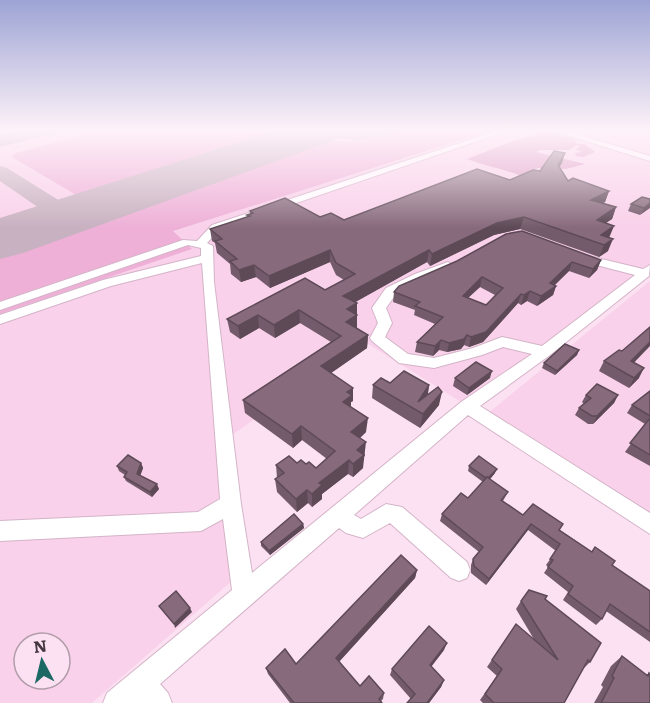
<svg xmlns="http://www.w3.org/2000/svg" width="650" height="703" font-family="Literata,serif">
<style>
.built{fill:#f9d1ea;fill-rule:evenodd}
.green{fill:#eeb0d7}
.forest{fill:#dc98c3}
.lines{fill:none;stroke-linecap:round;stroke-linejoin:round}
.taxiway{fill:#c8b1c0;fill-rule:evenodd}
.runway{fill:#c8b1c0;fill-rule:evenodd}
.minor-casing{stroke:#d4b4c8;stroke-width:2}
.minor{fill:#fff;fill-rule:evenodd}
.wall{fill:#745b6b;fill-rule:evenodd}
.shaded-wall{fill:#5e4a57}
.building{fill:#876a7c;stroke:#5e4a57;stroke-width:1.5;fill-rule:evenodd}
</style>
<rect width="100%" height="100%" fill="#fce1f2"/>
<!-- built -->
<g class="built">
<path d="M0,129H650V271L461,402L365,342L229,437L233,580L92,703H0ZM24,643H60V679H24Z"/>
<polygon points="650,281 650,517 487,414"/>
</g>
<!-- green -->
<g class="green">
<polygon points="107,129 294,129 84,197 78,196 12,157 16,153"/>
<polygon points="404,129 496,129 173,231 192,249 0,314 0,256 326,141 360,142"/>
</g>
<!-- forest -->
<path class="forest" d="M547,132L574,138L577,144H585L595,152L583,157L576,156L575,153L582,152L575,149L580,147L577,145L569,150H540L536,152L585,164L566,169L538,168L522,176C503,169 486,166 467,159L513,141Z"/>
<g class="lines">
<!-- taxiway -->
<g class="taxiway">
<polygon points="26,129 58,129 56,133 0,147 0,135"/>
<polygon points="351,129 397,129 395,133 358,141 318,134 315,130"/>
<polygon points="0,166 7,168 76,211 79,216 76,221 67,223 58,221 0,181"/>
</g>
<!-- runway -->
<polygon class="runway" points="280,129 346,129 340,138 23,253 0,259 0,218"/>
<!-- minor casing -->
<g class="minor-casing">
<g id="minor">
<polygon points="502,129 513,129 220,229 207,243 213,246 214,282 241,504 252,573 461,402 532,354 503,347 482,355 434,368 399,363 372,341 370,338 378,323 372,308 386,288 415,274 448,262 454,266 452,269 396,294 386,308 392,323 385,337 408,354 434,358 473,348 502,337 542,346 635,275 577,260 577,256 581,254 643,269 650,265 649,276 550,355 480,406 650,513 650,534 468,415 354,515 361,519 386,504 402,507 467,562 470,570 467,578 459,581 451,578 390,523 363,538 346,533 339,528 160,684 168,693 172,703 103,703 107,693 232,590 223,519 201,531 0,541 0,521 198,512 220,499 202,263 111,286 0,324 0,315 103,280 201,256 201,248 188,245 0,310 0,302 183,240 197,241 212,225"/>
<polygon points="547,129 559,129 650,156 650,161"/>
<polygon points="639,129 648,129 650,136"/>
</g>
</g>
<!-- minor -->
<use href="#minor" class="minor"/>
</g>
<!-- wall -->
<g class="wall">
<polygon points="562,163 559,167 568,181 609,191 605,202 603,203 616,207 612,219 605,223 609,238 608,251 599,257 520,229 494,235 430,266 427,262 355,302 357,303 357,328 368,335 367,348 331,373 353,401 351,402 351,407 366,432 360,438 365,456 363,457 363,468 353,477 348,474 340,480 322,494 322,499 312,507 308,503 297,512 277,492 275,479 277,478 276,465 297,463 306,464 316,468 327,459 302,440 293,448 245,413 243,400 331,342 300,323 275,338 259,328 240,339 230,332 227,319 325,290 344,280 336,275 330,262 270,288 256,277 241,282 231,274 230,264 217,253 215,243 212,241 210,229 248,217 247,215 250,214 250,211 320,217 344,220 510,180 540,171"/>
<polygon points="650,199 640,215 628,211 631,204"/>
<path d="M601,260L597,270L589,278L569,271L555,285L556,286L553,295L537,306L527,301L521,305L518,303L483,342L469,347L464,345L461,349L447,352L439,350L433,356L415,352L417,342L435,324L414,315L415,310L393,302L394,292L457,261ZM480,287L495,295L486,305L468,298Z"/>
<polygon points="579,350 577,355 555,375 542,368 544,363"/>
<polygon points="604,361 634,363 639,378 629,388 599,371"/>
<polygon points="455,378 490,378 467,395 453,386"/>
<polygon points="390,383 429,385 428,394 439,405 420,428 372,398 373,385"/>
<polygon points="650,391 650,466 625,452 645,424 627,413 632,405"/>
<polygon points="586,395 618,395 614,403 593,424 588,424 575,415 579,408 584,404 582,402"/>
<polygon points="141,463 143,468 140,476 159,489 152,497 126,481 124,477 125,475 119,471 117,466"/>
<polygon points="469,466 495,473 490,479 508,492 503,501 523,515 560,530 650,591 650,642 606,611 602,619 596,625 563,600 568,592 544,573 548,567 546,565 556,551 528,530 486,585 471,573 471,565 473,559 479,552 440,521 442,514 468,498 483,482 468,471"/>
<polygon points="303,524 304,528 270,555 261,546 261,542"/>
<polygon points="417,570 415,578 339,662 360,686 384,693 383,699 381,701 382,703 290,703 268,674 266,668 296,664"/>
<polygon points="545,599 590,662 583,669 564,703 483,703 480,700 497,676 487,667 516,624 535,641 516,609 521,601"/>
<polygon points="444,650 431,667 444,680 441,687 429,703 407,703 411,699 390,675 392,669"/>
<polygon points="622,656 646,675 649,673 650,703 594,703 603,687 601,685 611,666"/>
</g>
<!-- shaded-wall -->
<g class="shaded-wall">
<polygon points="565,153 562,163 554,175 558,165"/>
<polygon points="609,191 605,202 587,211 591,200"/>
<polygon points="650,203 650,208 640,215 644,208"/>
<polygon points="616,207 612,219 593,232 597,220"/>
<polygon points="524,217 520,229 494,235 430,266 432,254 497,223"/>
<polygon points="614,226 609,238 601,235"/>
<polygon points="613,239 608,251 599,257 604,245"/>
<polygon points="330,250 330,262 270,288 269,276"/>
<polygon points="429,250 427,262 343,309 343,296"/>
<polygon points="601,260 597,270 589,278 593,269"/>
<polygon points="572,262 569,271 548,291 556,286 553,295 537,306 541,296 550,283"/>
<polygon points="254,265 256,277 241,282 239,270"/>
<polygon points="482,277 480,287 460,305 463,296"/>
<polygon points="530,291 527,301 521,305 524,295"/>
<polygon points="521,294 518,303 483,342 469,347 471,337"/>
<polygon points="357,303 357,328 346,335 347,309"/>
<polygon points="299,310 300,323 275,338 274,325"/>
<polygon points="258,315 259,328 240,339 238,326"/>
<polygon points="368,335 367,348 321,380 321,366"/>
<polygon points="467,335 464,345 461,349 447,352 449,343"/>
<polygon points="441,340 439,350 433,356 435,346"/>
<polygon points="650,342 650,346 626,371 631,361"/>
<polygon points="579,350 577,355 555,375 557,371"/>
<polygon points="644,368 639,378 629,388 634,378"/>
<polygon points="492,371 490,378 467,395 469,388"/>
<polygon points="429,385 427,399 418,402"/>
<polygon points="353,388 353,401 351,402 351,409 343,402 347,392"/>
<polygon points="442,392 439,405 420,428 423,414"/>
<polygon points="618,395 614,403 593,424 597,416"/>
<polygon points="368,418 366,432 351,446 351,432"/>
<polygon points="301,426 302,440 293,448 292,434"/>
<polygon points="366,442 363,468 353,477 353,464 357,450"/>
<polygon points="349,460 348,474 322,494 322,499 312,507 312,494 319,483"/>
<polygon points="141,463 143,468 139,479 137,474"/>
<polygon points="497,469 495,473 486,484 487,479"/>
<polygon points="157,484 159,489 152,497 150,492"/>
<polygon points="307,490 308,503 297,512 296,499"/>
<polygon points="303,524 304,528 270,555 269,551"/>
<polygon points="531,524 528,530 486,585 489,579"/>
<polygon points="417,570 415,578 336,665 336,658"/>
<polygon points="190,608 192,612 175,628 174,624"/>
<polygon points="447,643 444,650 427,672 430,665"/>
<polygon points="444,680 441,687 429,703 427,703"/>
</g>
<!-- building -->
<g class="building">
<polygon points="554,151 565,153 558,165 568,181 573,178 609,191 591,200 616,207 597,220 614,226 601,235 613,239 604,245 524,217 497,223 432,254 429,250 343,296 357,303 347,309 357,315 346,322 368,335 321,366 353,388 347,392 352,395 343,402 368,418 351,432 366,442 357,450 364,455 353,464 349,460 340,467 319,483 322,485 312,494 307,490 296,499 275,479 284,473 276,465 289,456 297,463 301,460 306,464 309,462 316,468 335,451 301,426 292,434 243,400 341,336 299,310 274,325 258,315 238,326 227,319 305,278 325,290 355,274 336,263 330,250 269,276 254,265 239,270 230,261 237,259 215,241 222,239 210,229 250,216 247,215 253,213 250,211 285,198 320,217 331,213 344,220 477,169 510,180 533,170 540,171"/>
<polygon points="642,197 650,199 650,203 644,208 631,204"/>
<path d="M522,231L601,260L593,269L572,262L550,283L556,286L541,296L530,291L524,295L521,294L486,332L471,337L467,335L464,339L449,343L441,340L435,346L417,342L443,317L415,306L420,302L394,292L399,286L457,261L506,234ZM482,277L503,288L486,305L463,296Z"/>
<polygon points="650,327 650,342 631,361 644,368 634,378 604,361 619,350 622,351"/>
<polygon points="565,344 579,350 557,371 544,363"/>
<polygon points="476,362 492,371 469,388 455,378"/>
<polygon points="404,371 429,385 418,402 438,387 442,392 423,414 373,385 381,378 390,383"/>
<polygon points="597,384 618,395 597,416 592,416 579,408 591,398 586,395"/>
<polygon points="650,391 650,416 632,405"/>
<polygon points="650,418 650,455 630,443"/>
<polygon points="128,455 141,463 137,474 157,484 150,492 124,477 127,472 117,466"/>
<polygon points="479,456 497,469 488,478 487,477 486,478 469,466"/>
<polygon points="487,477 508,492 501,500 523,515 533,504 563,524 559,530 592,552 595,547 615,561 612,565 650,591 650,632 610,604 602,619 568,594 573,586 548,567 553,560 550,559 560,544 531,524 489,579 474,566 473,559 483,547 442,514 461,493 468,498"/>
<polygon points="294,514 303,524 269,551 261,542"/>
<polygon points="401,555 417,570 336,658 360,686 369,676 384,693 379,699 382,703 294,703 266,668 285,649 296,664"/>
<polygon points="529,590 547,596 545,599 601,643 590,662 588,660 564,703 494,703 485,694 502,669 492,660 516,624 558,660 521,601"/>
<polygon points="176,591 190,608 174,624 159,606"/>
<polygon points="429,626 447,643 430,665 444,680 427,703 407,703 415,694 392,669"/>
<polygon points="622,656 648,676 649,673 650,674 650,703 601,703 614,678 612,676"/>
</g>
<!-- sky -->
<linearGradient id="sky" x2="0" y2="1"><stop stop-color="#9da4d4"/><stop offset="0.57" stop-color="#fef2f9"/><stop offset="1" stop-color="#fef2f9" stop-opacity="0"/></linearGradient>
<rect width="650" height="228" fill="url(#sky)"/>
<!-- north arrow -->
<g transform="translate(42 661) rotate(353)"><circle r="28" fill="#fce1f2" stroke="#b29daa" stroke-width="1.5"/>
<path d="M0-4.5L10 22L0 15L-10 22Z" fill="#1b6865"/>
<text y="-9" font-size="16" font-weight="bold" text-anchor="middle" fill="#44373f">N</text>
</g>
</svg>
